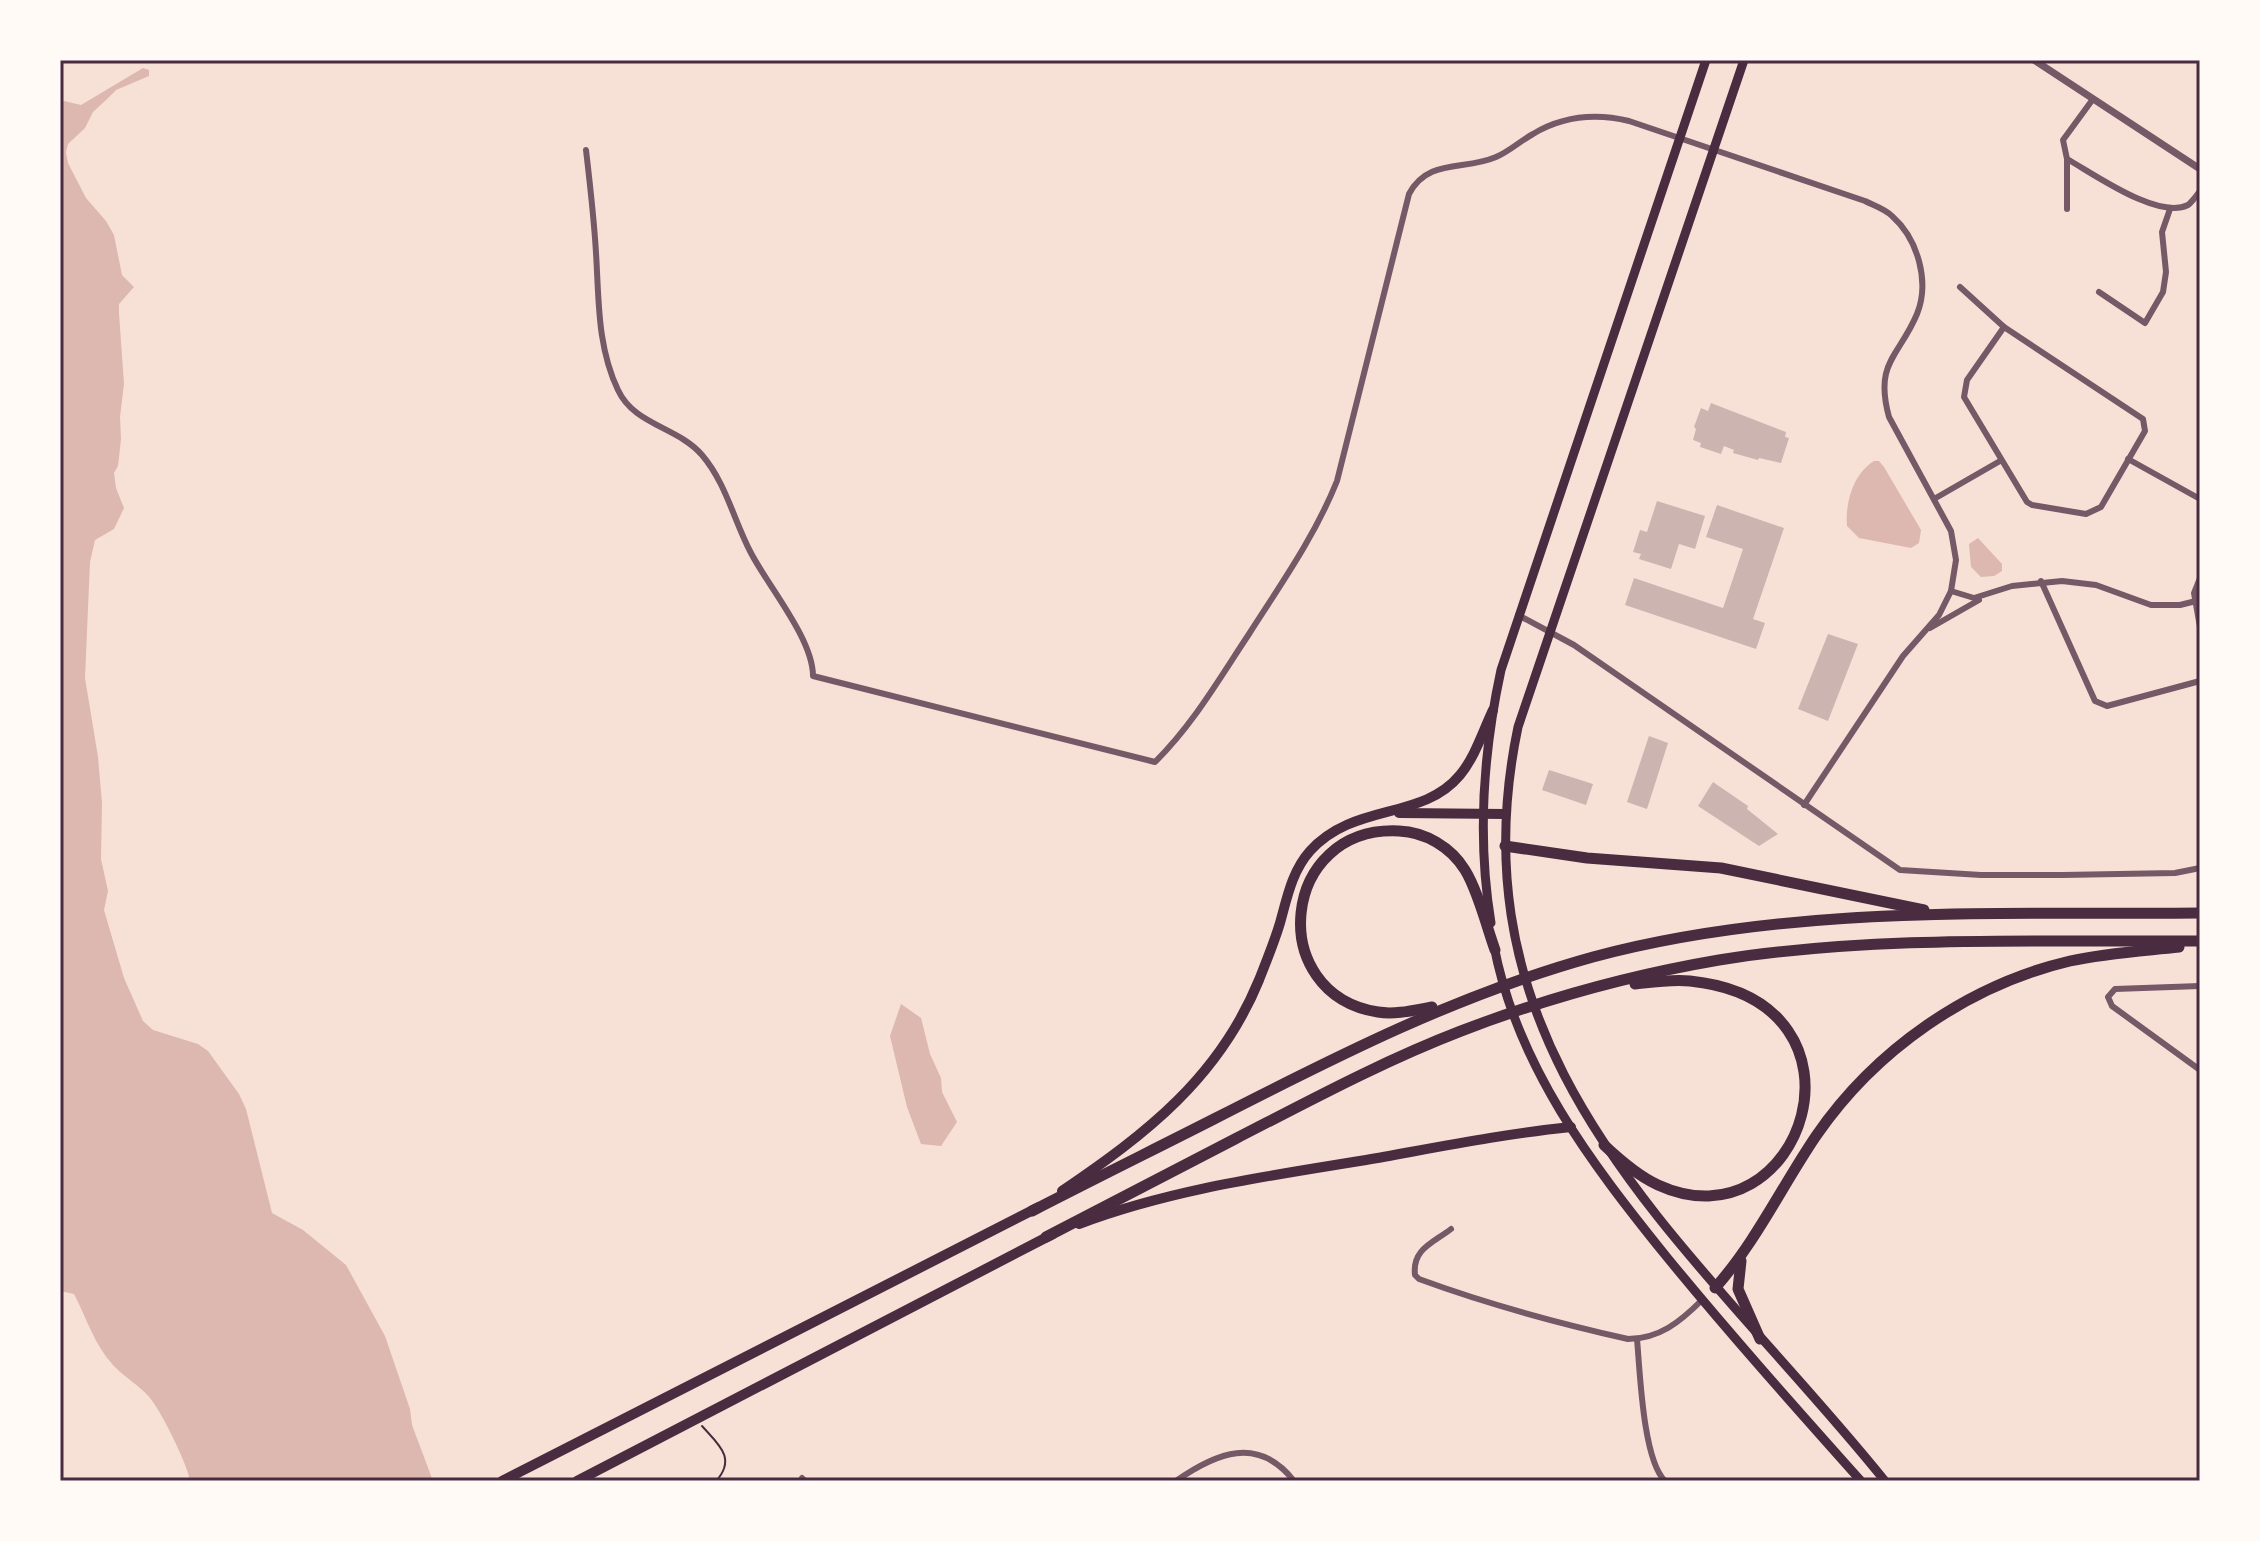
<svg xmlns="http://www.w3.org/2000/svg" width="2260" height="1541" font-family="Montserrat,sans-serif">
<style>
.water{fill:#dcb8b0}
.building{fill:#ccb4b1}
.lines{fill:none;stroke-linecap:round;stroke-linejoin:round}
.path{stroke:#4a2c40;stroke-width:2}
.minor{stroke:#755966;stroke-width:6}
.tertiary{stroke:#755966;stroke-width:7}
.primary{stroke:#4a2c40;stroke-width:9}
.trunk{stroke:#4a2c40;stroke-width:10}
.motorway{stroke:#4a2c40;stroke-width:11}
.neatline{fill:none;stroke:#4a2c40;stroke-width:3}
</style>
<rect width="100%" height="100%" fill="#f7e1d7"/>
<!-- water -->
<g class="water">
<path d="M143,68L149,70V76L116,90L105,101L93,112L85,128L68,144L66,152L68,163L86,198L106,221L114,235L122,275L134,287L119,304V313L124,384L120,417L121,439L118,466L114,473L116,488L124,508L114,529L95,540L90,562L85,678L98,757L102,803L101,859L108,891L104,910L124,978L143,1021L153,1030L198,1044L208,1051L239,1094L246,1109L272,1213L303,1230L346,1265L385,1336L410,1409L412,1425L433,1481H190C188,1465 161,1411 150,1398C139,1385 124,1377 113,1365C94,1344 87,1319 74,1294L60,1291V100L81,105Z"/>
<path d="M1874,461H1879L1884,467L1921,530L1919,543L1911,548L1859,538L1847,526C1845,503 1853,474 1874,461Z"/>
<polygon points="1978,538 2002,564 2002,571 1994,576 1981,577 1971,567 1969,544"/>
<polygon points="901,1004 921,1018 930,1054 941,1078 942,1092 957,1122 941,1146 921,1144 907,1107 890,1036"/>
</g>
<!-- building -->
<g class="building">
<polygon points="1711,403 1786,432 1785,437 1789,438 1781,463 1759,458 1758,460 1733,453 1734,450 1724,446 1721,454 1700,447 1701,443 1693,440 1696,429 1694,427 1701,408 1708,411"/>
<polygon points="1657,501 1705,516 1695,549 1679,544 1671,569 1639,559 1641,554 1633,552 1640,530 1647,532"/>
<polygon points="1717,505 1784,528 1753,619 1765,623 1756,649 1625,605 1634,578 1723,608 1743,549 1706,537"/>
<polygon points="1828,634 1858,644 1828,721 1798,709"/>
<polygon points="1649,736 1668,743 1647,809 1627,802"/>
<polygon points="1549,770 1593,784 1586,805 1542,790"/>
<polygon points="1713,782 1748,806 1747,809 1778,834 1759,846 1698,806"/>
</g>
<g class="lines">
<!-- path -->
<path class="path" d="M702,1426C718,1444 737,1458 716,1481"/>
<!-- minor -->
<g class="minor">
<path d="M2093,99L2063,140L2067,159C2094,174 2158,220 2188,205C2192,202 2197,195 2200,191"/>
<path d="M586,150C590,184 594,218 596,253C599,299 597,346 618,390C634,425 678,427 702,455C726,483 734,521 751,553C768,586 813,639 813,676L1155,762C1194,723 1219,679 1249,634C1281,584 1315,536 1337,481L1409,194C1428,158 1464,171 1496,157C1510,151 1520,141 1533,134C1563,116 1595,113 1629,121L1865,201C1875,206 1885,209 1892,216C1918,239 1930,282 1917,314C1899,357 1874,362 1889,417L1951,531L1956,560L1951,591L1939,615L1903,656L1804,805"/>
<polyline points="2067,159 2067,209"/>
<polyline points="1960,287 2004,327"/>
<polyline points="2099,292 2145,323 2163,292 2166,272 2162,232 2170,209"/>
<polygon points="2004,327 2143,419 2145,431 2101,507 2086,514 2032,505 2027,502 1964,397 1967,380"/>
<polyline points="2128,459 2200,499"/>
<polyline points="1934,499 2000,461"/>
<polyline points="2200,578 2194,593 2200,627"/>
<polyline points="2041,581 2095,701 2107,706 2200,681"/>
<polyline points="1951,591 1974,598 2012,586 2062,581 2096,585 2151,605 2180,605 2200,600"/>
<polyline points="1518,615 1574,645 1900,870 1981,875 2062,875 2175,873 2200,868"/>
<polyline points="1930,628 1979,600"/>
<polyline points="2200,986 2115,989 2108,997 2112,1006 2200,1070"/>
<path d="M1451,1229C1433,1243 1412,1249 1415,1275L1419,1279C1487,1304 1557,1323 1628,1339C1659,1339 1680,1322 1702,1300"/>
<path d="M1637,1339C1640,1372 1643,1460 1665,1481"/>
<polyline points="802,1478 805,1481"/>
<path d="M1176,1481C1216,1453 1258,1435 1294,1481"/>
</g>
<!-- tertiary -->
<polyline class="tertiary" points="2034,60 2200,169"/>
<!-- primary -->
<g class="primary">
<path d="M1744,60L1518,727C1447,1066 1697,1247 1885,1481"/>
<path d="M1491,923C1477,838 1483,753 1501,670L1706,60"/>
<path d="M1494,946C1517,1066 1591,1163 1666,1256C1729,1333 1795,1407 1861,1481"/>
</g>
<!-- trunk -->
<g class="trunk">
<polyline points="1399,813 1505,814"/>
<path d="M1062,1191C1146,1134 1219,1078 1259,980C1266,962 1274,943 1280,923C1287,898 1292,871 1310,851C1354,802 1422,821 1460,775C1475,757 1483,731 1493,710"/>
<path d="M1079,1224C1172,1189 1269,1176 1366,1160C1434,1148 1502,1134 1571,1127"/>
<polyline points="502,1481 1039,1207"/>
<polyline points="577,1481 1053,1234"/>
</g>
<!-- motorway -->
<g class="motorway">
<polyline points="1505,846 1587,858 1721,868 1924,910"/>
<path d="M1432,1007C1415,1010 1395,1015 1378,1012C1264,994 1280,825 1399,831C1425,832 1451,847 1465,870C1478,891 1486,925 1495,950"/>
<path d="M1604,1145C1620,1160 1638,1176 1658,1185C1802,1251 1886,1001 1690,981C1672,979 1653,982 1635,984"/>
<path d="M1032,1211C1092,1180 1153,1150 1214,1119C1337,1056 1459,994 1593,957C1790,904 1998,915 2200,913"/>
<path d="M1046,1237C1109,1204 1172,1172 1235,1139C1309,1101 1383,1061 1461,1031C1544,999 1631,975 1719,960C1874,935 2043,942 2200,941"/>
<polyline points="1741,1261 1738,1289 1760,1339"/>
<path d="M1715,1288C1756,1242 1782,1186 1816,1136C1875,1050 1968,985 2070,961C2106,953 2142,951 2179,947"/>
</g>
</g>
<!-- border -->
<rect width="2260" height="1541" fill="none" stroke="#fffaf5" stroke-width="124"/>
<rect x="62" y="62" width="2136" height="1417" class="neatline"/>
</svg>
